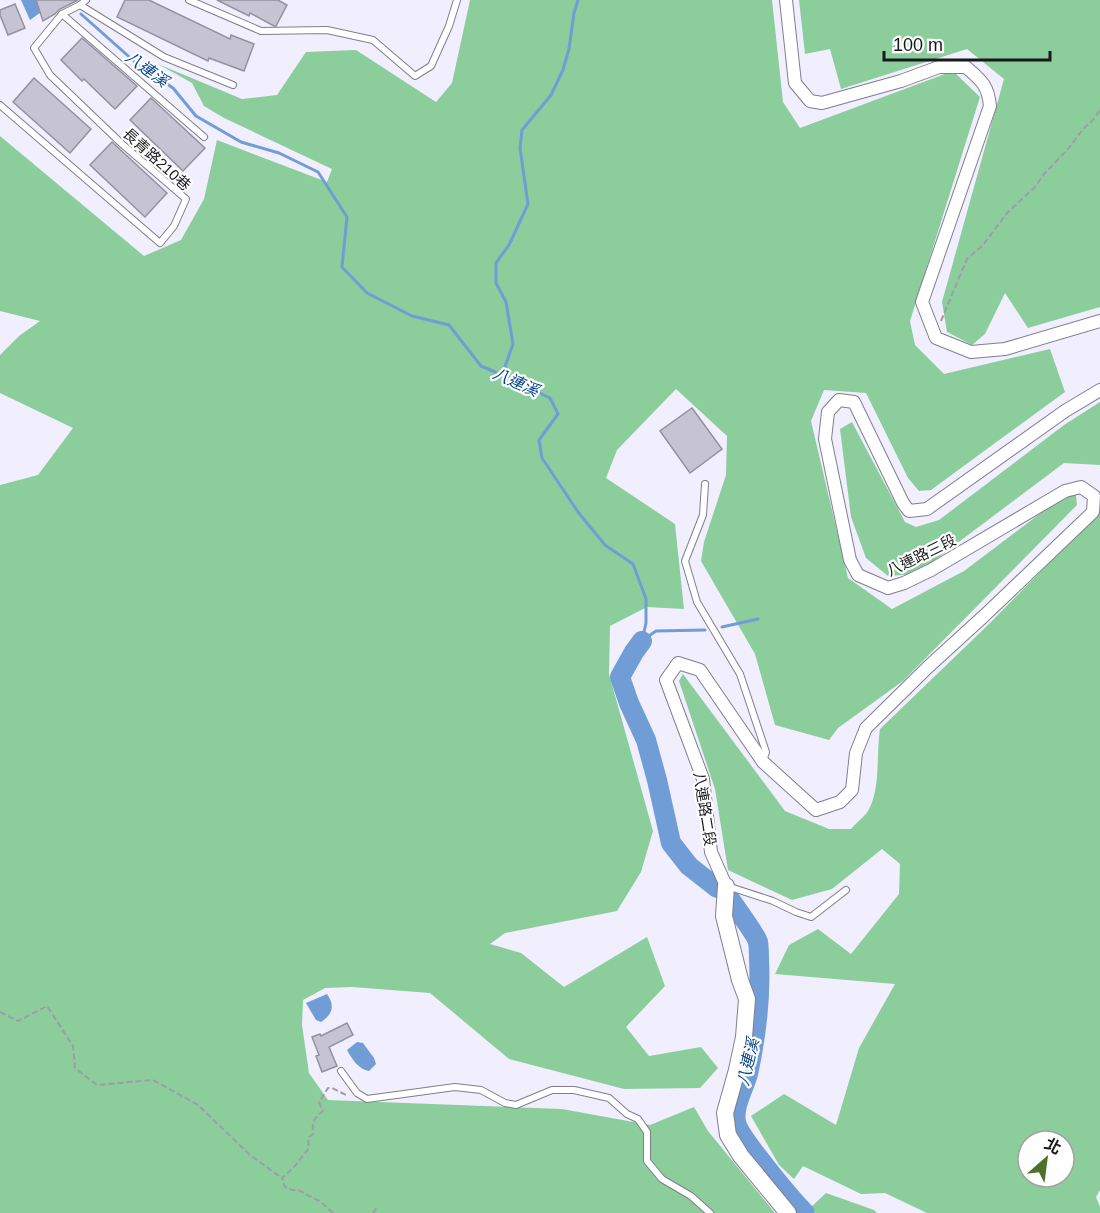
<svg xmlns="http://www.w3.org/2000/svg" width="1100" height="1213" font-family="Helvetica,'Noto Sans TC',sans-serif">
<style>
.forest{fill:#8bce9c;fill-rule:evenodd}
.water{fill:#719dd7}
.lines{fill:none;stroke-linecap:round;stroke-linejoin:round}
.stream{stroke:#719dd7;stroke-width:3}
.river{stroke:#719dd7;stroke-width:20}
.building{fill:#c6c4d2;stroke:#93919f;stroke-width:1.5}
.lane-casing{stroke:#807e8c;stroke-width:8}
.street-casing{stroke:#807e8c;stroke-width:14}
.secondary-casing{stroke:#807e8c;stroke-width:18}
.path{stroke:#9f9ca8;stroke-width:2;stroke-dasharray:6 3;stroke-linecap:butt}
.lane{stroke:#fff;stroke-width:6}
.street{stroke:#fff;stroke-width:12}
.secondary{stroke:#fff;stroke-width:16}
.labels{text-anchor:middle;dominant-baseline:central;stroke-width:4.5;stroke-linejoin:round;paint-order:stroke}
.street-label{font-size:15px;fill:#19181d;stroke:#fefefe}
.water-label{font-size:16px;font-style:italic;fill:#074589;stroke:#fefefe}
</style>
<rect width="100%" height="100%" fill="#f1eefe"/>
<!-- forest -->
<g class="forest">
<polygon points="470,0 772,0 783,102 800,128 953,71 980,97 910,321 915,345 944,374 1050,349 1065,392 931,490 919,491 908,478 866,393 824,390 811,421 848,578 892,609 964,571 1075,487 1077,505 903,681 838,728 829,740 775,725 755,654 701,561 704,542 726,475 727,436 676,389 617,450 606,478 675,524 684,609 647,607 610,626 609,674 653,831 641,872 617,911 505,933 490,944 521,953 564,987 647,937 665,986 626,1027 649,1056 701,1047 718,1068 700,1088 624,1089 509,1059 430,993 352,987 325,988 303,1000 302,1025 309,1073 328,1100 562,1109 650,1125 694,1107 708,1131 775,1213 0,1213 0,485 38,475 73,428 0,393 0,355 19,336 40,321 0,311 0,136 144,256 181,240 204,199 217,140 327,182 332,169 224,118 204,106 192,83 158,64 242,99 277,95 306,52 356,50 436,102 452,83"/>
<polygon points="799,0 1100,0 1100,307 1028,328 1005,293 985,334 972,345 947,332 942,302 1004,79 967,49 841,89 830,49 805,54"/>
<polygon points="1100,402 1100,465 1064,463 916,574 888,576 866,558 851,517 840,429 852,422 905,522 916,527 939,520 1064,425"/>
<path d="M1100,511V1190L1096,1197L1100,1207V1213H927L885,1193L861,1194L803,1166L794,1179L779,1165L751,1116L784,1094L836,1125L859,1048L895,984L775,974L789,945L818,929L851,954L899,894L900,864L882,849L832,889L792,900L728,870L715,789L679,681L683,674L785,811L829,829H851C856,823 864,817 868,811C881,789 876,755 880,729L989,624ZM1028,1141H1064V1177H1028Z"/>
<polygon points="826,1193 874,1210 877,1213 816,1213 810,1208"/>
</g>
<!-- water -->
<g class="water">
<polygon points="21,0 50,0 51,5 30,20"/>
<path d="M327,994C335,1006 333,1014 321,1022L316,1020L306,1003Z"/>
<path d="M357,1042L363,1043L374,1058L376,1064L369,1071C358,1069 352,1059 347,1050Z"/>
</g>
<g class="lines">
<!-- stream -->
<g class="stream">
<polyline points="81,14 135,62 173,88 196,116 241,142 279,153 318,172 347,217 342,267 367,293 412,316 449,325 481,366 502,375 550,398 558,414 539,440 542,458 578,512 605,545 633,564 646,599 646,623 642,641"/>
<polyline points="502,375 513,344 506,302 496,283 496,263 509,245 528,204 520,148 522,130 551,95 563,70 569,49 574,13 578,0"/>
<polyline points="722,627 758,619"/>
<polyline points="643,640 656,631 705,630"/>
</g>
<!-- river -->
<g class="river">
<polyline points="642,641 634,652 620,677 629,703 646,740 657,780 671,843 689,866 717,888"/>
<path d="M728,896C734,906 756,934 758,942C759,948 759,955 759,960C761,998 756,1037 748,1074C744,1089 733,1106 736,1122C739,1137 792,1200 805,1213"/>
</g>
</g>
<!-- building -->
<g class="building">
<polygon points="36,0 78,0 60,9 55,14 43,21"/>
<polygon points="125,0 149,0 230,39 231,35 254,44 244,71 209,58 208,61 117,17"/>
<polygon points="217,0 278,0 287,5 276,26 274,26 250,13 249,16"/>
<polygon points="15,4 25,28 8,35 0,15 0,10"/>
<polygon points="82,38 137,86 115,109 84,79 82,81 61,60"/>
<polygon points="34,78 91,129 70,153 13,102"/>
<polygon points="151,98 205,148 183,171 130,120"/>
<polygon points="112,142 167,193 145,217 90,165"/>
<polygon points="692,408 722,449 690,473 660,431"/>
<polygon points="347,1023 353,1035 329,1047 337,1066 322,1072 316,1056 319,1055 312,1037 320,1034 321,1036"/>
</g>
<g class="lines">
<!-- lane casing -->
<g class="lane-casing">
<g id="lane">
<polyline points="189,0 261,31 327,30 373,40 415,76 431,66 449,26 457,0"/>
<polyline points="80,5 164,57 233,85"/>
<polyline points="62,14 204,137"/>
<polyline points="0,105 160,243 174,226 186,199 122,144 50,75 34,48 62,14 80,5 86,0"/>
<polyline points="705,484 703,515 685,561 697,602 740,674 766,752 763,761"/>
<polyline points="727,886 773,901 796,912 811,917 846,890"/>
<polyline points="341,1071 357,1093 367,1099 455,1087 481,1090 505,1103 516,1105 552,1090 574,1090 609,1098 627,1114 638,1119 647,1132 647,1161 662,1179 691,1196 710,1213"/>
</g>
</g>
<!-- street casing -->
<g class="street-casing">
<g id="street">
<path d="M786,0L795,83L810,101L822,103L901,81L939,67H966C981,80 988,85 990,106L922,302L936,338L971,352L1005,349L1100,321"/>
<polyline points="726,886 711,852 703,779 666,680 678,663 700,670 763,762 816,810 840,802 852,790 856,753 866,728 928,667 985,615 1093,512 1094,496 1081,487 1065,491 931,570 904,583 888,588 858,575 850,560 825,439 828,412 839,400 854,402 903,503 909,511 927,509 1065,411 1100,390"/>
</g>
</g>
<!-- secondary casing -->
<g class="secondary-casing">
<polyline id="secondary" points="726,886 724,916 740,980 747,999 744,1037 737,1070 725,1113 728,1135 741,1156 788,1213"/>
</g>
<!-- path -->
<g class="path">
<polyline points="941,321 967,259 983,245 1007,213 1035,187 1044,174 1068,149 1083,129 1093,120 1100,110"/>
<polyline points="0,1012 18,1021 47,1006 73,1046 75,1068 97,1085 153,1080 198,1105 250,1155 282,1178"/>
<path d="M333,1213L321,1202L298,1190H292L285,1187L282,1178L295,1166L309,1148L308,1138L313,1134C312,1122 313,1119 323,1111L319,1102L328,1088H332L348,1096"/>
<polyline points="373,1213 378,1206"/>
</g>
<!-- lane -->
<use href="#lane" class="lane"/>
<!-- street -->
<use href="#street" class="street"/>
<!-- secondary -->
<use href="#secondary" class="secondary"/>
</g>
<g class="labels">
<!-- street labels -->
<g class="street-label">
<text transform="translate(157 159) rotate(42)">長青路210巷</text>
<text transform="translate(921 555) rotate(-26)">八連路三段</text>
<text transform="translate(705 809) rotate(81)">八連路二段</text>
</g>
<!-- water labels -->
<g class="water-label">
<text transform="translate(147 69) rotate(36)">八連溪</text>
<text transform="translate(516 382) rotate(24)">八連溪</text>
<text transform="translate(748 1062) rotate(-77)">八連溪</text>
</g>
</g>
<!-- north arrow -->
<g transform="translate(1046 1159) rotate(28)"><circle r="28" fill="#fefefe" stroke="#a2a2a4" stroke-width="1.5"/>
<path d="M0-4.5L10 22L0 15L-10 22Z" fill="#4b712b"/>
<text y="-9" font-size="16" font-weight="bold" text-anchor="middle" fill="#19181d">北</text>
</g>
<!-- scale -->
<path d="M884 51v9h166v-9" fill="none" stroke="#19181d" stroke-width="3"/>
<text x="893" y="51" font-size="18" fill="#19181d" stroke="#fefefe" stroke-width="4.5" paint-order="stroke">100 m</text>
</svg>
